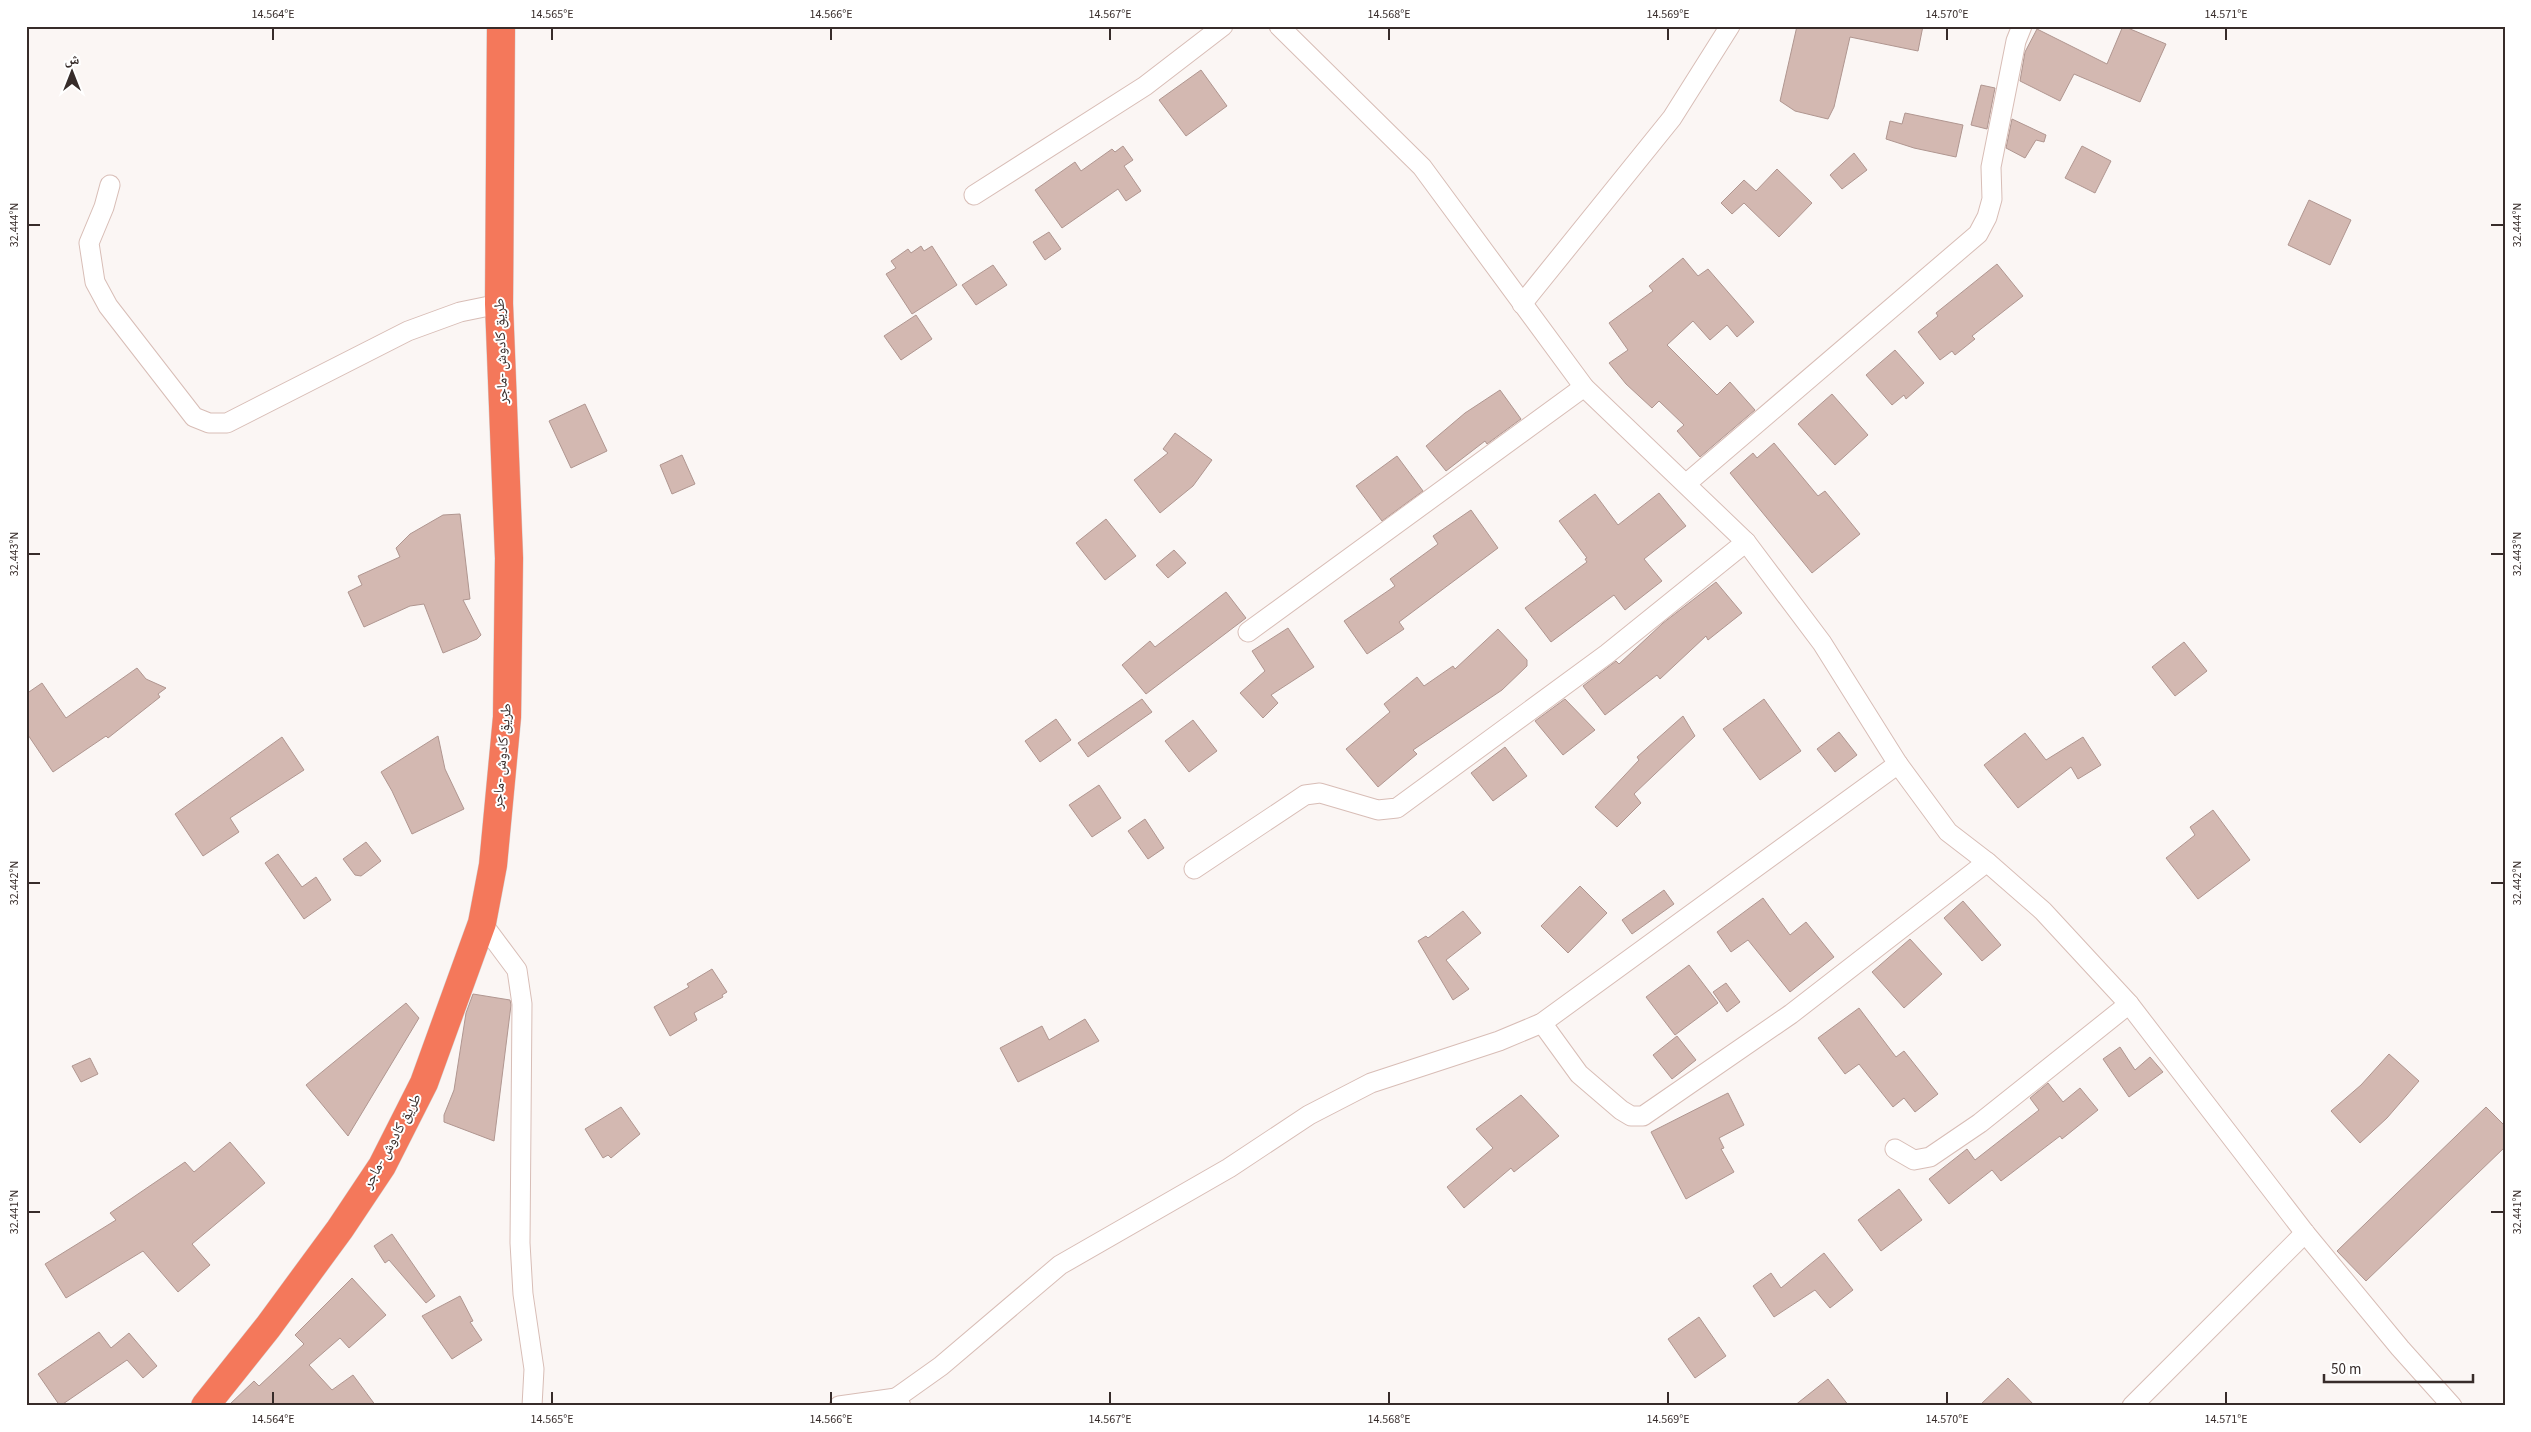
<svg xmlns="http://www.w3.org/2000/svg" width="2531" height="1432" font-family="'Source Sans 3','Noto Naskh Arabic',sans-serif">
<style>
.building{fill:#d3b8b1;stroke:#b09690}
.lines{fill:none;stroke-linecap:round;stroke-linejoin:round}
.minor-casing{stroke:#d8bdb6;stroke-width:21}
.highway-casing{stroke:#d3d1d0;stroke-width:29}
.minor{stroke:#fff;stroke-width:19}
.highway{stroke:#f4785b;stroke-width:28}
.ticks{fill:none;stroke:#372c2a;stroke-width:2}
.labels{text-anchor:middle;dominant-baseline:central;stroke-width:4;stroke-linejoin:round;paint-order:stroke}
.street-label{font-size:15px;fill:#372c2a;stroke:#fff}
.neatline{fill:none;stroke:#372c2a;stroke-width:2}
.ticks-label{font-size:12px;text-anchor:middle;fill:#372c2a}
</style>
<rect width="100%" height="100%" fill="#fbf6f4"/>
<!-- building -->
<g class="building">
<polygon points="1797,26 1923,26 1918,51 1850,37 1834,107 1828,119 1795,111 1780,101"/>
<polygon points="2123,26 2166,44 2140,102 2074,74 2060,101 2020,81 2025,52 2037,29 2107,64"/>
<polygon points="1201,70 1227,106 1186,136 1159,100"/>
<polygon points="1981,85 1995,88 1987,129 1971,125"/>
<polygon points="1905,113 1963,125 1956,157 1914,148 1886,139 1890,121 1902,124"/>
<polygon points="2012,119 2046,135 2044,142 2036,140 2025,158 2006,148"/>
<polygon points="1123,146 1133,160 1124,166 1141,191 1126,201 1118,189 1062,228 1035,190 1075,162 1081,171 1112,149 1115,152"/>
<polygon points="2082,146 2111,161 2095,193 2065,178"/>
<polygon points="1854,153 1867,170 1842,189 1830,175"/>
<polygon points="1777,169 1812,203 1779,237 1744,203 1732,214 1721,203 1744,180 1756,191"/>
<polygon points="2309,200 2351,220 2330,265 2288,245"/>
<polygon points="1049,232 1061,249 1045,260 1033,242"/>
<polygon points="921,246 924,251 932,246 957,285 912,314 886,274 896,268 891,261 908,249 911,253"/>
<polygon points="1683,258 1698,276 1708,269 1754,322 1737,337 1727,325 1710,340 1693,321 1667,345 1717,395 1730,382 1755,410 1700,457 1677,431 1684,425 1659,401 1652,408 1626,384 1609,363 1628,350 1609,323 1653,291 1649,286"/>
<polygon points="1997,264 2023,296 1972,336 1975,339 1955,355 1952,351 1940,360 1918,332 1938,316 1936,313"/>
<polygon points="993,265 1007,285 976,305 962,285"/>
<polygon points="916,315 932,339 901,360 884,336"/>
<polygon points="1895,350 1924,383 1906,399 1904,395 1892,405 1866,375"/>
<polygon points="1500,390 1521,419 1487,444 1485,441 1446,471 1426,446 1465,413"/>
<polygon points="1832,394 1868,435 1835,465 1798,424"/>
<polygon points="585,404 607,451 571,468 549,421"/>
<polygon points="1175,433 1212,460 1193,486 1160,513 1134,480 1168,453 1163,449"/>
<polygon points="1774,443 1818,496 1825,491 1860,534 1812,573 1730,473 1753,453 1757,458"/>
<polygon points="682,455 695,484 672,494 660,465"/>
<polygon points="1397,456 1423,491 1382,521 1356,486"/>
<polygon points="1659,493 1686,526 1644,559 1662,581 1625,610 1614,595 1551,642 1525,608 1587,562 1585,559 1587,558 1559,521 1595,494 1618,525"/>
<polygon points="1471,510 1498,548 1399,622 1404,629 1367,654 1344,621 1395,586 1390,579 1438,544 1433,536"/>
<polygon points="460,514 470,599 463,600 481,635 477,639 443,653 424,604 410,606 364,627 348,592 362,585 358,576 400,557 396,548 410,534 443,515"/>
<polygon points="1106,519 1136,556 1105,580 1076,543"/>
<polygon points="1174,550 1186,563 1168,578 1156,565"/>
<polygon points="1716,582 1742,613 1708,640 1706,636 1660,679 1657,675 1605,715 1583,686 1616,661 1619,664 1663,623"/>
<polygon points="1226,592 1246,618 1146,694 1122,665 1150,641 1155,647"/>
<polygon points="1288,628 1314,667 1271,695 1278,703 1263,718 1240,693 1265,671 1252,651"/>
<polygon points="1498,629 1527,660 1527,666 1502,690 1413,750 1417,754 1378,787 1346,749 1390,712 1384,704 1417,677 1424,686 1453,666 1455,669"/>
<polygon points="2184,642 2207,671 2175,696 2152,667"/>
<polygon points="137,668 146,679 166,688 158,694 160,697 108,738 106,736 53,772 26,732 26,694 42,683 66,718"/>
<polygon points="1142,699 1152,712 1088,757 1078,743"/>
<polygon points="1565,699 1595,730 1563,755 1535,721"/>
<polygon points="1764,699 1801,751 1760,780 1723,729"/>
<polygon points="1683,716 1695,736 1634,794 1641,803 1617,827 1595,807 1639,760 1637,757"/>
<polygon points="1056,719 1071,740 1040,762 1025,741"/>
<polygon points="1193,720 1217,751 1189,772 1165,741"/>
<polygon points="1839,732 1857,755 1835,772 1817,749"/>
<polygon points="2025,733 2046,760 2083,737 2101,765 2078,779 2071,767 2018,808 1984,765"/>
<polygon points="438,736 445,769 464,809 412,834 392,791 381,772"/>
<polygon points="282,737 304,770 230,818 239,832 203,856 175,814"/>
<polygon points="1505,747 1527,776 1493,801 1471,773"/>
<polygon points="1099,785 1121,818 1092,837 1069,805"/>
<polygon points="2213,810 2250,860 2198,899 2166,858 2195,835 2190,827"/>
<polygon points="1145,819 1164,848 1148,859 1128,831"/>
<polygon points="366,842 381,861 361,876 355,875 343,859"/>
<polygon points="278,854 302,887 316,877 331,900 304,919 265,863"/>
<polygon points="1580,886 1607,913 1568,953 1541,926"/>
<polygon points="1664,890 1674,904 1632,934 1622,920"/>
<polygon points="1763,898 1790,935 1806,922 1834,957 1790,992 1748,940 1731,952 1717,932"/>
<polygon points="1963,901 2001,945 1982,961 1944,918"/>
<polygon points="1463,911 1481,933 1446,960 1469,989 1453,1000 1418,941 1426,936 1428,938"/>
<polygon points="1910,939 1942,974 1904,1008 1872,972"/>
<polygon points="1689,965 1718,1003 1675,1035 1646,997"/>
<polygon points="712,969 727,992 722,995 723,997 694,1013 697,1020 670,1036 654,1007 689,987 687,984"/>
<polygon points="1726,983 1740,1002 1727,1012 1713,992"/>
<polygon points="473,994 510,1000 511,1005 494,1141 444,1122 444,1115 454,1090 466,1013"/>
<polygon points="406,1003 419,1018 348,1136 306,1085"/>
<polygon points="1859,1008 1896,1057 1904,1051 1938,1094 1915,1112 1904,1098 1893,1107 1859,1064 1845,1074 1818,1038"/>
<polygon points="1085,1019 1099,1041 1018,1082 1000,1048 1042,1026 1049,1040"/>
<polygon points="1677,1036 1696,1060 1672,1079 1653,1055"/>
<polygon points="2120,1047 2135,1070 2150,1057 2163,1072 2129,1097 2103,1059"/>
<polygon points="2389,1054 2419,1081 2387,1118 2360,1143 2331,1111 2361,1085"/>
<polygon points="90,1058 98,1074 81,1082 72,1066"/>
<polygon points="2048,1083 2063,1102 2080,1088 2098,1110 2062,1139 2060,1136 2001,1181 1992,1170 1949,1204 1929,1179 1967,1149 1975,1160 2039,1110 2030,1098"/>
<polygon points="1728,1093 1744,1125 1719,1138 1724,1148 1721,1149 1734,1172 1686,1199 1651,1132"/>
<polygon points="1521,1095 1559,1136 1514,1172 1511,1168 1464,1208 1447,1187 1493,1148 1476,1129"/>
<polygon points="621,1107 640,1134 611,1158 608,1155 603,1158 585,1129"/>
<polygon points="2486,1107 2505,1126 2505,1147 2366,1281 2337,1251"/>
<polygon points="230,1142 265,1183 192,1244 210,1265 178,1292 143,1251 66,1298 45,1264 116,1220 110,1213 185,1162 194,1172"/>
<polygon points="1899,1189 1922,1220 1881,1251 1858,1220"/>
<polygon points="392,1234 435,1296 426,1303 389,1260 385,1263 374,1246"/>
<polygon points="1824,1253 1853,1290 1830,1308 1815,1290 1774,1317 1753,1286 1771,1273 1781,1288"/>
<polygon points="352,1278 386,1315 349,1348 340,1338 309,1365 332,1390 353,1375 376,1406 228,1406 254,1381 259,1386 304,1344 295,1335"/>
<polygon points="460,1296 473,1321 470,1322 482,1340 452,1359 422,1316"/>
<polygon points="1699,1317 1726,1356 1695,1378 1668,1339"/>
<polygon points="99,1332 111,1348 129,1333 157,1366 143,1378 127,1360 60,1406 38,1374"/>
<polygon points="2008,1378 2035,1406 1979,1406"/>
<polygon points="1828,1379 1849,1406 1794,1406"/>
</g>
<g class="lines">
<!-- minor casing -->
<g class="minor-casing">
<g id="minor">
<polyline points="1279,26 1422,167 1584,387 1746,542 1822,643 1898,764 1948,832 1987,862 2043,911 2129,1004 2305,1233 2400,1348 2452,1406"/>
<polyline points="110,185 104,207 89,243 95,282 108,306 194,417 209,423 227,423 408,331 460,312 499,304"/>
<polyline points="974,195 1145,86 1223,26"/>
<polyline points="1522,304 1672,118 1730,26"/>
<polyline points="1687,483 1978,234 1987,217 1992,199 1991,167 2016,41 2022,26"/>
<polyline points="1248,632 1584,387"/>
<polyline points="1194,869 1305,795 1320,793 1378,810 1397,808 1607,654 1746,542"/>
<polyline points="482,923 517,970 522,1004 520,1243 523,1294 534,1369 532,1406"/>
<polyline points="1542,1023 1579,1074 1621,1110 1631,1116 1643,1116 1791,1014 1987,862"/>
<polyline points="1895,1149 1914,1160 1930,1157 1980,1123 2129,1004"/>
<polyline points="896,1398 941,1366 1060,1265 1229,1168 1309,1115 1371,1083 1499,1041 1542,1023 1898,764"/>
<polyline points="839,1406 896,1398 901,1406"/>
<polyline points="2132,1406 2305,1233"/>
</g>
</g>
<!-- highway casing -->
<g class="highway-casing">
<polyline id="highway" points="205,1406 268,1327 340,1229 382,1166 424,1083 482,923 493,865 507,717 509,558 499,304 501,26"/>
</g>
<!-- minor -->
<use href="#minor" class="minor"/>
<!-- highway -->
<use href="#highway" class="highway"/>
</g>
<!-- ticks -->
<path class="ticks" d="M273,28V40M552,28V40M831,28V40M1110,28V40M1389,28V40M1668,28V40M1947,28V40M2226,28V40M28,225H40M2491,225H2504M28,554H40M2491,554H2504M28,883H40M2491,883H2504M28,1212H40M2491,1212H2504M273,1392V1404M552,1392V1404M831,1392V1404M1110,1392V1404M1389,1392V1404M1668,1392V1404M1947,1392V1404M2226,1392V1404"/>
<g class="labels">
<!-- street labels -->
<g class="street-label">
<text transform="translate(501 351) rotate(-92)">طريق كادوش -ماجر</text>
<text transform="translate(502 756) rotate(-85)">طريق كادوش -ماجر</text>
<text transform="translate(392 1141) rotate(-61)">طريق كادوش -ماجر</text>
</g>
</g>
<!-- border -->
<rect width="2531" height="1432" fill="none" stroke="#ffffff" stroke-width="55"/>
<!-- north arrow -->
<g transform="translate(72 72)" stroke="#ffffff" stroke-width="4" paint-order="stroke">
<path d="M0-4L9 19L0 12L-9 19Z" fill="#372c2a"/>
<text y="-8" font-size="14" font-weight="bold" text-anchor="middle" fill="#372c2a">ش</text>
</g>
<!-- scale -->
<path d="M2324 1374v8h149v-8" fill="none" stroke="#372c2a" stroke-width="2.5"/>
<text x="2331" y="1374" font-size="15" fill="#372c2a" stroke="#ffffff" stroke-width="4" paint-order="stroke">50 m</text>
<rect x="28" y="28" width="2476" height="1376" class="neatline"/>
<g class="ticks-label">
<text x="273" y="18">14.564°E</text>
<text x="552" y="18">14.565°E</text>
<text x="831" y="18">14.566°E</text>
<text x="1110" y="18">14.567°E</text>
<text x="1389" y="18">14.568°E</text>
<text x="1668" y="18">14.569°E</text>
<text x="1947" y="18">14.570°E</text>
<text x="2226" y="18">14.571°E</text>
<text transform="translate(14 225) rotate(-90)" y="4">32.444°N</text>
<text transform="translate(2517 225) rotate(-90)" y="4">32.444°N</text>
<text transform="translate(14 554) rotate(-90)" y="4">32.443°N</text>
<text transform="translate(2517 554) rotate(-90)" y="4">32.443°N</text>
<text transform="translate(14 883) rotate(-90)" y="4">32.442°N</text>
<text transform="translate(2517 883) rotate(-90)" y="4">32.442°N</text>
<text transform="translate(14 1212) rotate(-90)" y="4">32.441°N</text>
<text transform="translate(2517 1212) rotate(-90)" y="4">32.441°N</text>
<text x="273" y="1423">14.564°E</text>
<text x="552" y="1423">14.565°E</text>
<text x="831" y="1423">14.566°E</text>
<text x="1110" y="1423">14.567°E</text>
<text x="1389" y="1423">14.568°E</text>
<text x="1668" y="1423">14.569°E</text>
<text x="1947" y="1423">14.570°E</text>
<text x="2226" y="1423">14.571°E</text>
</g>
</svg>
